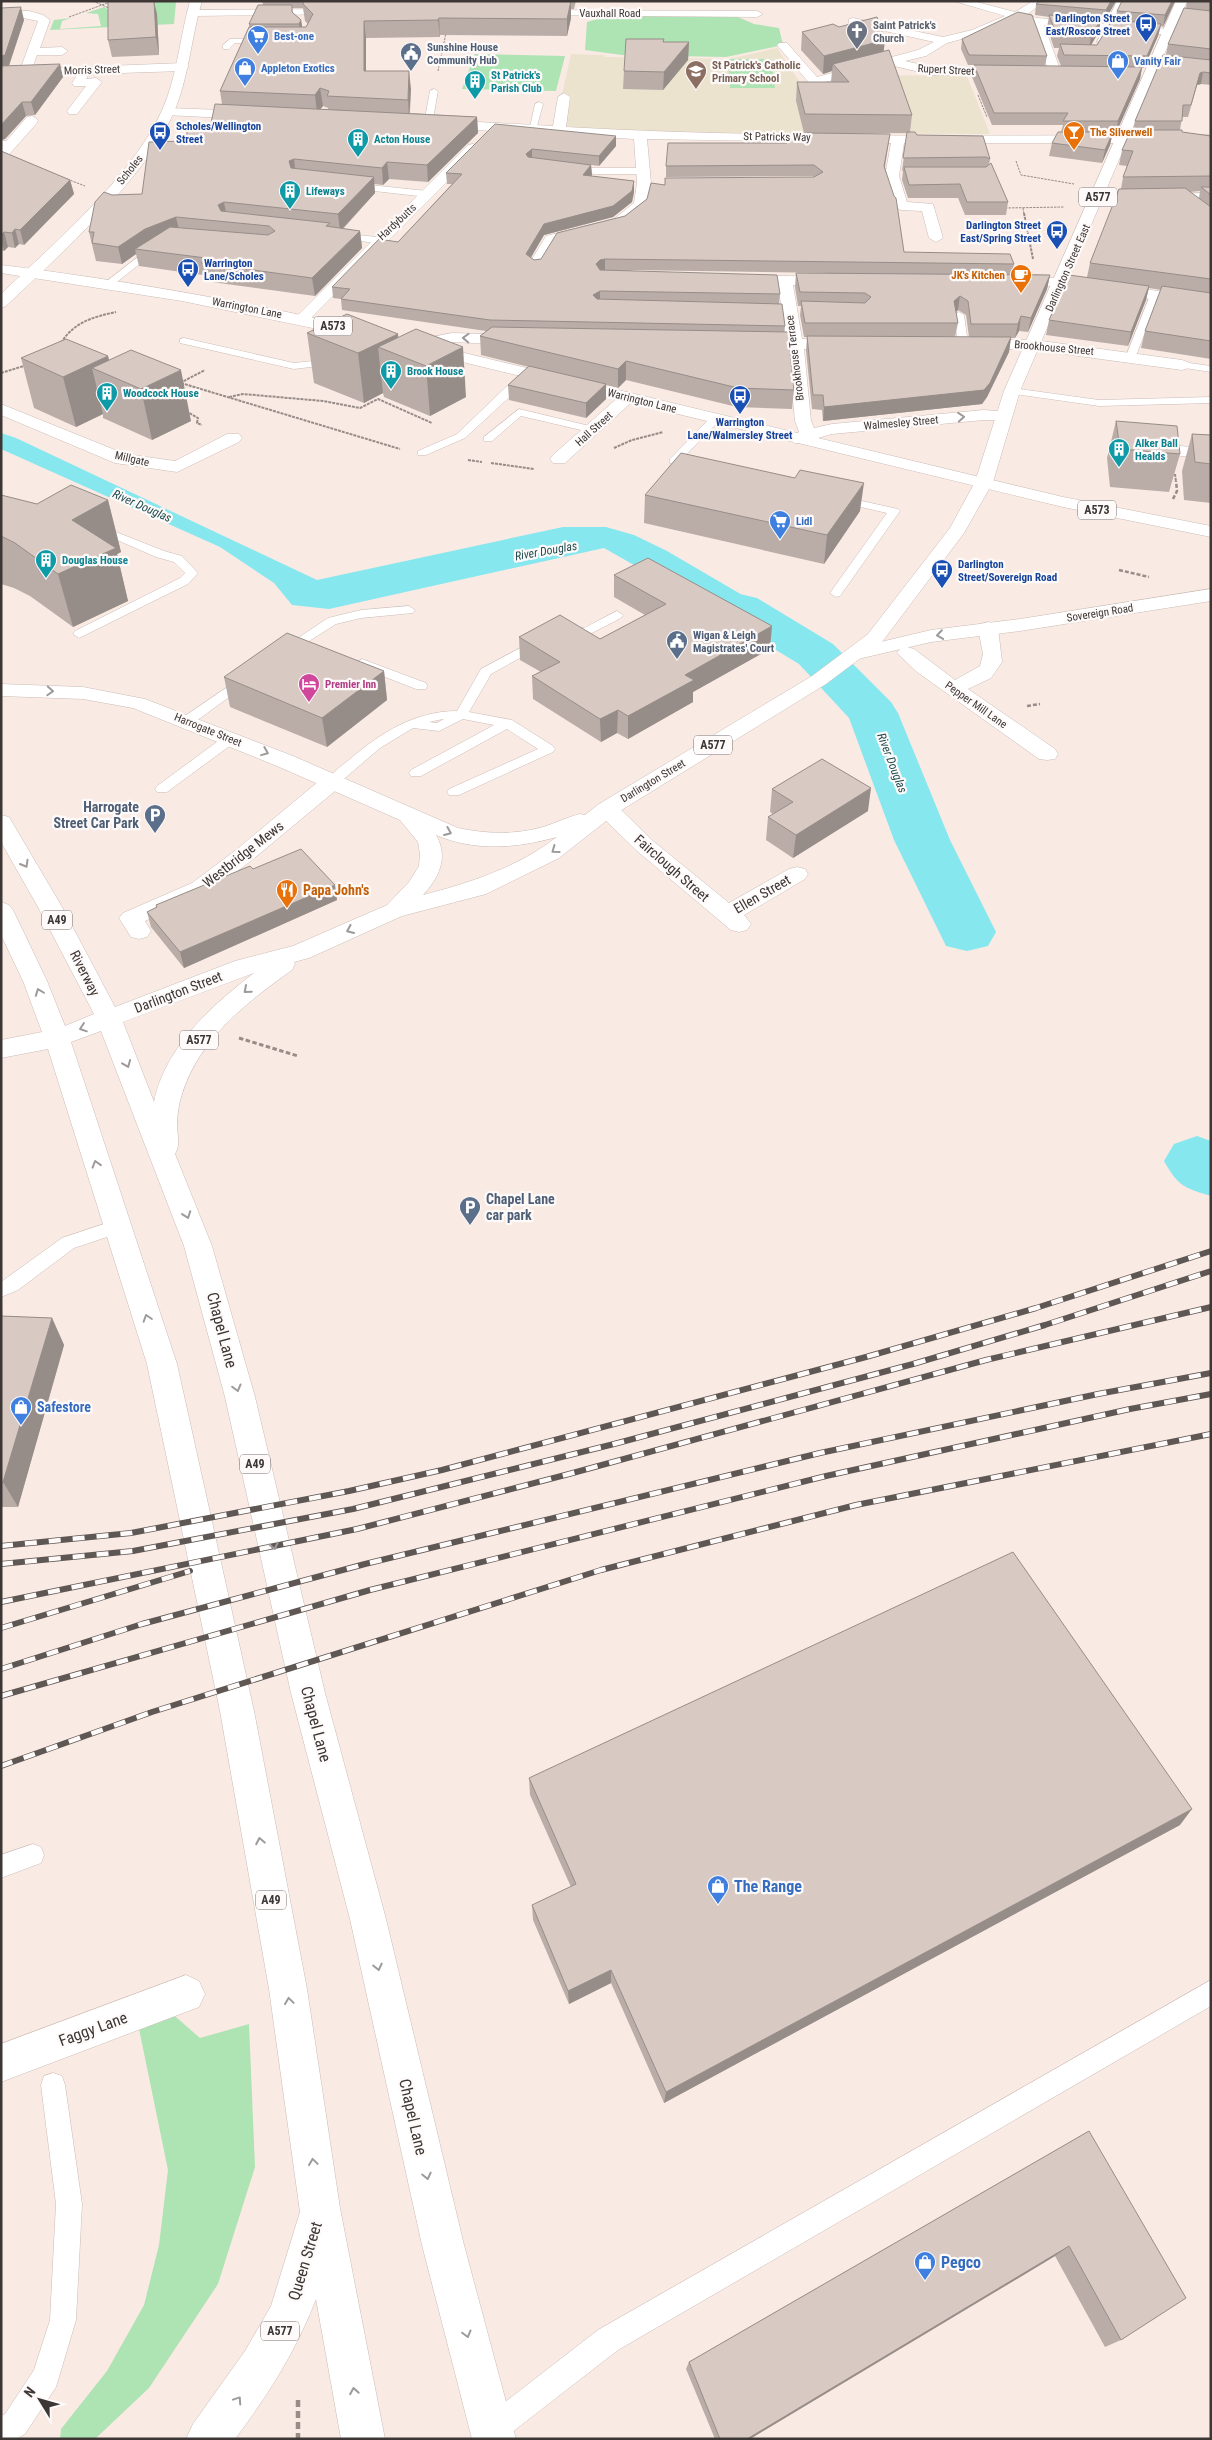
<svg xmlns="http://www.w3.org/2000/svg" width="1212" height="2440" font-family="'Roboto Condensed',sans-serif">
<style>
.education{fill:#ece3ce}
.green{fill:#aee3b3}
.water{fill:#86e7ee}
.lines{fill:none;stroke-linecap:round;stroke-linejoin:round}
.river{fill:#86e7ee;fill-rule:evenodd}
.service-casing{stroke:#cbbcb6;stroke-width:1}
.minor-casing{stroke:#cbbcb6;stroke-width:1}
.tertiary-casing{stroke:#cbbcb6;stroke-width:1}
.secondary-casing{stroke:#cbbcb6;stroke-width:1}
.primary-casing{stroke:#cbbcb6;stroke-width:1}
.trunk-casing{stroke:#cbbcb6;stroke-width:1}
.path-far4{stroke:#978c88;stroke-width:1;stroke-dasharray:2.5 1;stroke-linecap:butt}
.path-far3{stroke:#978c88;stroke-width:2;stroke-dasharray:3 1;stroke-linecap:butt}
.path-far2{stroke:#978c88;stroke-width:2.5;stroke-dasharray:4 2;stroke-linecap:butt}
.path-far1{stroke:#978c88;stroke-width:3;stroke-dasharray:4.5 2.5;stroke-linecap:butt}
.path{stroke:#978c88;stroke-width:4.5;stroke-dasharray:7 4;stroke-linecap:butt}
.service{fill:#fff;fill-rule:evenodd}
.minor{fill:#fff;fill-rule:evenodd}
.tertiary{fill:#fff;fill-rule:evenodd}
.secondary{fill:#fff;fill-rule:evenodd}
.primary{fill:#fff;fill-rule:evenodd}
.trunk{fill:#fff;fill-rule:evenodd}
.rail-casing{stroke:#5f5754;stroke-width:6}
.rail{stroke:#fdfaf9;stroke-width:4.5;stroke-dasharray:12;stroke-linecap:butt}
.wall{fill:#baada8;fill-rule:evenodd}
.shaded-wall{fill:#978d88}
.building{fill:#d8c9c3;stroke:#978d88}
.oneway{stroke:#9e9a9a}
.labels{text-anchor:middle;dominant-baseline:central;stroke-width:4.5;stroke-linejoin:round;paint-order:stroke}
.far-street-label{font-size:11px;fill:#3c3634;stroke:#fdfaf9}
.far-transit-label{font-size:11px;font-weight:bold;fill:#164399;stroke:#fdfaf9;text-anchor:start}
.far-worship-label{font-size:11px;font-weight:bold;fill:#5b616d;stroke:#fdfaf9;text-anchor:start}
.far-shop-label{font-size:11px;font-weight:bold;fill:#366cbe;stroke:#fdfaf9;text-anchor:start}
.far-service-label{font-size:11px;font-weight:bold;fill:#4e5e75;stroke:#fdfaf9;text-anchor:start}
.far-education-label{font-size:11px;font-weight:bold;fill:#785e54;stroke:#fdfaf9;text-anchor:start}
.far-culture-label{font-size:11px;font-weight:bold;fill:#0d838f;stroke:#fdfaf9;text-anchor:start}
.far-food-label{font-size:11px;font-weight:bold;fill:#c56008;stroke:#fdfaf9;text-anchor:start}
.far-hotel-label{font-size:11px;font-weight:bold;fill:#b23c85;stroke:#fdfaf9;text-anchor:start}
.shield{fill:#fdfaf9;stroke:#76716f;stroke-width:1}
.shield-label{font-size:12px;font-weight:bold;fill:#3c3634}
.far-water-label{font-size:12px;font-style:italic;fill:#204d50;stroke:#fdfaf9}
.service-label{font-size:14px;font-weight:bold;fill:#4e5e75;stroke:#fdfaf9;text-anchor:end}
.street-label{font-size:14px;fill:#3c3634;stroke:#fdfaf9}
.food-label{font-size:14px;font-weight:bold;fill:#c56008;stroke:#fdfaf9;text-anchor:start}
.shop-label{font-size:14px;font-weight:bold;fill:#366cbe;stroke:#fdfaf9;text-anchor:start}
.near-street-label{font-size:16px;fill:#3c3634;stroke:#fdfaf9}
.near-shop-label{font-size:16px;font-weight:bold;fill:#366cbe;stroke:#fdfaf9;text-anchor:start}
</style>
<rect width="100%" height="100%" fill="#faeae4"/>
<!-- education -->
<polygon class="education" points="777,48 799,81 821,89 874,75 967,76 990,134 708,133 582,130 566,125 571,96 562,95 571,54 604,55 604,57 729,59"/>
<!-- green -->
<g class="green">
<polygon points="155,1 176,2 174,24 50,30 54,20 71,18 62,21 60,29 101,26 98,14 86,13 104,7 109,10"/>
<polygon points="607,16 738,17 754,24 779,28 783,45 726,57 622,55 585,50 587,22"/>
<polygon points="475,54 565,56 556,91 462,89"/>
<polygon points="728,59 771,59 775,88 730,88"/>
<polygon points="169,2011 200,2038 249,2024 255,2167 218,2284 149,2388 95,2439 60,2439 61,2429 107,2371 144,2305 159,2245 168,2170 138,2024"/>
</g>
<!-- water -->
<g class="water">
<polygon points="1,433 16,438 317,580 563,527 606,527 634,535 667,551 831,647 808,664 604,548 329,609 292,605 274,583 220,547 1,449"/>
<polygon points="856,683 882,710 894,734 922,811 955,882 987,924 951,937 916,871 901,823 889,795 890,773 881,740 838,694"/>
</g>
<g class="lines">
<!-- river -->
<g class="river">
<polygon points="740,594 757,598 833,644 891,702 898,713 950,840 996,932 988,946 967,951 946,946 894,840 849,718 799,664 723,618 716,608 723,598"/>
<path d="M1197,1136L1211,1141V1196C1184,1188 1178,1186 1164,1161L1174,1144Z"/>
</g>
<!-- service casing -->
<g class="service-casing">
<g id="service">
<polygon points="1117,1 1124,1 1104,40 1097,42"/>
<polygon points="230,39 266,39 270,41 266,43 235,43 229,49 223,49 223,45"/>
<polygon points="434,89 438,91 432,124 428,126 424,124 430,91"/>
<polygon points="539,102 543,104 536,130 529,132 535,104"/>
<polygon points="1,141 11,141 15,143 11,145 1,145"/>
<polygon points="569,165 595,168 643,168 647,171 643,174 595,174 566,170 566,166"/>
<polygon points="351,183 427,191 431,194 427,197 348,188 347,186"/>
<polygon points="337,233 377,237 382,240 377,243 334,238 334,234"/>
<polygon points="152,246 160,248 113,285 107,285 107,281"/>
<polygon points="1151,293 1159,295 1136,356 1131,359 1127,358 1126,356"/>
<polygon points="959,312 964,315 968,344 963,347 958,344 954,315"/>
<polygon points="184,338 294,363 313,361 332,354 337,357 319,366 294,369 180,343 180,339"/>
<polygon points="1182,362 1211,366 1211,372 1178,367 1178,363"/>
<polygon points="526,373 531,376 530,378 465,438 426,455 418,455 418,451 457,434 506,387"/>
<polygon points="1012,388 1099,400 1211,397 1211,403 1099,406 1008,393 1007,391"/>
<polygon points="519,409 598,428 599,430 594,433 521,416 492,441 484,441 484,437"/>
<polygon points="715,416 719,417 719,421 682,459 701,464 701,468 670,463 670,459 711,417"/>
<polygon points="839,496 898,509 900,511 840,596 836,597 830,593 887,513 835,501 835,497"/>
<polygon points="96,524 164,551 182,556 198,573 188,584 79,638 73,634 75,631 180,578 185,573 174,562 156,557 92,529 92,525"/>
<polygon points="409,606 415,610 413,613 361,618 336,624 287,655 279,655 277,652 328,618 361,610"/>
<polygon points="617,611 623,615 621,618 586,636 565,633 559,629 565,625 584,628"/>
<path d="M539,638L545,642L543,645L491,674L469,712L512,720L553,746L555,749L553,752L459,795H449L447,792L449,789L538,749L507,729L421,776H411L409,773L411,770L494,725L463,719L439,731L413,728L380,748L338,784H328L326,781C332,773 341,766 349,760C380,733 415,711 457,711L481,669ZM444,719L437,723L429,722L443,719Z"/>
<polygon points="362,659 426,683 427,686 426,689 416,689 357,666 356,663"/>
<polygon points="245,675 250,676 251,679 250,682 192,724 182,724 180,721 182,718"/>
<polygon points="230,735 237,739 235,742 167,792 157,792 155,789 157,786 225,736"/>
<polygon points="116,1220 122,1222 125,1227 122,1232 74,1248 18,1290 1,1297 1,1282 62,1238"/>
<polygon points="33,1844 41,1847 44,1855 41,1863 1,1878 1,1855"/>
<polygon points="1211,1980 1211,2006 618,2350 503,2439 482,2439 478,2430 482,2420 598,2330"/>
<polygon points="53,2073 62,2076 65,2085 82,2204 76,2320 56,2387 25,2434 16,2439 1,2439 1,2416 5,2414 34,2370 50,2320 56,2204 41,2085 44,2076"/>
</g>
</g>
<!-- minor casing -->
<g class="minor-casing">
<g id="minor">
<polygon points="954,1 973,1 1015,12 1033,1 1046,1 1026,15 1037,18 1169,29 1175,32 1169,35 1044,25 1061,72 1055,76 1049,72 1032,23 1017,19 980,34 947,43 926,56 905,61 932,67 1012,68 1018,72 1016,75 932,75 890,65 814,85 810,84 777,45 779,43 787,43 817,77 918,50 934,42 849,23 849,19 853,18 943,37 972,30 1005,16"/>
<polygon points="341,9 345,10 345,14 192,16 186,13 192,10"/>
<polygon points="534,10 757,11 763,14 757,17 530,15 530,11"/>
<polygon points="29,11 43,15 50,20 40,48 62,47 68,51 62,55 37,55 32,69 183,63 189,67 183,71 89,74 86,79 96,78 102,82 77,114 69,114 67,111 86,86 74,86 72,83 77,75 1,78 1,70 20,70 38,21 23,18 1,18 1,12"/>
<path d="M564,93L570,97L566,127C781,139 996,135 1211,135V143H904L899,176L907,202L933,204L943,238L936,242L929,238L922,211L901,210L894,206L885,176L891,143L647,139L651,183L646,208L624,225L556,242L540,269L535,270L528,266L546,236L614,219L634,203L637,183L634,139L440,128L434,124L440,120L553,126L558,97Z"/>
<polygon points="168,108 250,111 256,115 250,119 164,115 162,112"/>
<polygon points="32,116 38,120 37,123 6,158 1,159 1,147 27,117"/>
<polygon points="473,144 480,148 478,151 307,322 297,322 294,319 468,145"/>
<polygon points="1211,193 1211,201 1098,203 1091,199 1098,195"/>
<path d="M741,275L833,277L840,281L833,285H793L802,339H844L852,344L844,349H804L811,421L814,428L832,424L984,410L1009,412L1011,416L1009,420H984L832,434C821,436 803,445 794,443L791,439L799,432L795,421L788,349H752L744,344L752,339H786L778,284L736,282L734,279L736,276Z"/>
<polygon points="1011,278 1061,278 1211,298 1211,308 1061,286 1006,285 1004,282"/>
<polygon points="452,333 517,335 525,340 517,345 452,342 433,345 418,352 410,347 422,339"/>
<polygon points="972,339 1034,340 1182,360 1188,362 1190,365 1188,368 1182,370 1034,350 966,347 964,344"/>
<polygon points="628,392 634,394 636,397 634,400 565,463 553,463 550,459 553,455 622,394"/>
<polygon points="1,404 125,454 175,461 227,434 239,434 242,438 239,442 177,472 115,463 1,415"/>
<polygon points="1160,444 1211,449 1211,459 1154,453 1151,449 1154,445"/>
<polygon points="988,622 995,624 998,628 1002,662 991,678 968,689 1055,749 1058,754 1055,759 1047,760 1039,759 917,672 897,653 900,649 907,647 914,649 955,680 980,666 983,654 978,628 981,624"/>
<polygon points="333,774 341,776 344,781 341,786 252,860 208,893 145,921 151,931 147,937 139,939 131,937 119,918 123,913 192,883 236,850 325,776"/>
<polygon points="607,802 615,804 653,841 729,903 789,869 797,867 805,869 808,874 805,879 744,915 751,924 747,930 739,932 731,930 637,851 599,814 596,809 599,804"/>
<polygon points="186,1975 199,1981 205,1994 199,2007 1,2082 1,2044"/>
</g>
</g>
<!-- tertiary casing -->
<g class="tertiary-casing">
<polygon id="tertiary" points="1211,589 1211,601 1020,631 931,642 858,659 851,657 848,653 851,649 931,630 1020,619"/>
</g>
<!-- secondary casing -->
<g class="secondary-casing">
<path id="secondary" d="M190,1H202C191,38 189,77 174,112C143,182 62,252 6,306L1,308V294C56,241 141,170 167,98C178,67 181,33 190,1Z"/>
</g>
<!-- primary casing -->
<g class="primary-casing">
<g id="primary">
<path d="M1,265C122,280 242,301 361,328L369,333L361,338L182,301L1,273Z"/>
<polygon points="427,344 1063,497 1211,526 1211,537 1063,507 421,352 419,349 421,346"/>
</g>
</g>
<!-- trunk casing -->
<g class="trunk-casing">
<path id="trunk" d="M1176,1H1187L1020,391L993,482L964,533L882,642L826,684L615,814L559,858L486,894L402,916L309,958L294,962L295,964L292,970C247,1002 199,1039 182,1094C179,1103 177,1115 177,1125C177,1136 181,1144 175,1154L212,1246L255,1397L325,1693L386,1919L464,2245L516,2439H472L422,2245L350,1919L291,1693L225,1397L184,1246L101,1031L71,1042L177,1364L254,1711L307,1989L340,2208L385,2439H341L316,2299C296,2351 268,2395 235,2439H186L193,2424L245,2351L271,2306L300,2212L269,1989L220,1711L147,1364L48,1049L1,1058V1040L42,1032L23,981L1,935V902L9,905L13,910L47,981L65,1026L94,1014L38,907L1,842V815L9,817L12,822L62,907L115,1007L235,961L293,946L387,905L409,882L419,866L420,854L418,842L400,820L277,766L133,708L83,699L1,696V684L83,687L145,699L293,756L458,828C486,834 516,835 543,827C556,823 567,817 580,814L585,815L599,804L812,676L868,634L950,528L975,482L1004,391ZM436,835C475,852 517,848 557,837C518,867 470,883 423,895C439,878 449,857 436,835ZM254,973C212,1005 165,1047 154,1102L123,1022Z"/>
</g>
<!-- path-far4 -->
<g class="path-far4">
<polyline points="93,1 111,9"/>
<polyline points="69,17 113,1"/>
<polyline points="438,71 446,33"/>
<polyline points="978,95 987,117"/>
<polyline points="1016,161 1021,175 1074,184"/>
<polyline points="67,179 85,186"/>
<polyline points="1005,208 1064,207"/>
<polyline points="1023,208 1024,214"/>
</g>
<!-- path-far3 -->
<g class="path-far3">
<polyline points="1024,213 1033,259"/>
<path d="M61,343C74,322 93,317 116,312"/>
<polyline points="1,373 27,365"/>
<polyline points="180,383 205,370"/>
<polyline points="181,383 400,449"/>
<polyline points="229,397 243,394 323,401 360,408 378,399 432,423"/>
<polyline points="186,411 198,418 197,423 202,425"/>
<polyline points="614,448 632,440 663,432"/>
<polyline points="468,460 482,462"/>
<polyline points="491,463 534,469"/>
<polyline points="1175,474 1176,482"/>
</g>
<!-- path-far2 -->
<g class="path-far2">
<polyline points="1173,499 1177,491 1176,481"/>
<polyline points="1119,570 1149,577"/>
<polyline points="1027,706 1040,704"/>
</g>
<!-- path-far1 -->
<polyline class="path-far1" points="239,1038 298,1056"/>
<!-- path -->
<polyline class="path" points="298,2400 298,2439"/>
<!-- service -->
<use href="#service" class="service"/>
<!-- minor -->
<use href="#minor" class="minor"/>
<!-- tertiary -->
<use href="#tertiary" class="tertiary"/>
<!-- secondary -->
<use href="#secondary" class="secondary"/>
<!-- primary -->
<use href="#primary" class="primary"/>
<!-- trunk -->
<use href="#trunk" class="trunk"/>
<!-- rail casing -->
<g class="rail-casing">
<g id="rail">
<polyline points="1,1546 131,1533 349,1491 442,1470 866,1357 1036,1308 1211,1251"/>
<polyline points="1,1564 133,1551 353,1509 614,1444 913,1364 1045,1325 1211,1271"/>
<polyline points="1,1602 357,1529 569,1474 986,1360 1211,1307"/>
<polyline points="1,1628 190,1571"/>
<polyline points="1,1669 142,1624 365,1564 820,1453 1098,1394 1211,1373"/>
<polyline points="1,1696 370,1590 826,1476 1130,1409 1211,1394"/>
<polyline points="1,1766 152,1712 601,1570 856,1505 1211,1434"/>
</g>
</g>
<!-- rail -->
<use href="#rail" class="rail"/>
</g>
<!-- wall -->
<g class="wall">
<path d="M262,1H576L574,9H571V18L567,36L440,35V37L366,38V71L411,89L410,113L477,117L478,133L428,182L389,179L383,185L374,184L375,193L343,229L360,231L362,248L315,296L204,281L203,275L139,266L136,254L122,264L96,261L89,232L112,195L142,194L186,141L211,123L222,104L220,91L249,27V24L263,5ZM292,8H303L305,21L308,24L306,27H302L301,20L293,13ZM323,106L328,108V110L320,109Z"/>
<polygon points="1040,1 1116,1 1104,22 1100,21 1099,31 1091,45 1097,45 1115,20 1117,11 1175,1 1163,27 1161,26 1158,36 1144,68 1142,68 1140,79 1116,133 1113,133 1110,145 1102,163 1049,156 1052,143 1061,132 1063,125 992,125 972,77 974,65 968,65 961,49 962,39 1047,56 1045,66 1061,66 1057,56 1059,48 1054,48 1047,27 1049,17 1035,15 1036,4"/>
<path d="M1187,1H1211V85L1201,84L1197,85L1188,117H1182L1180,130L1182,132L1211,136V359L1141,348L1145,331L1161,290L1149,288L1146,300L1128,346L1046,335L1049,320L1087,277L1090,263L1121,189L1123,177L1127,166L1119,165L1122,150L1133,130L1135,121L1166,55L1168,44L1186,8ZM1200,191L1199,198L1190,192Z"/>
<polygon points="1,8 24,20 9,66 63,77 35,115 26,116 5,139 1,140"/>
<polygon points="157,14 159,55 112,57 108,40"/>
<polygon points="802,32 884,51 912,115 910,132 917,135 983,136 990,159 989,165 1008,202 1006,215 965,215 958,198 908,198 902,180 903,171 902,171 907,133 804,133 796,101 797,82 831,82 832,71 823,74 801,50"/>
<polygon points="689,42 688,60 663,90 623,89 624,71"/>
<path d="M495,124L616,146L599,166L591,165L592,175L591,176L634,181V192L632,202L613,217L544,235L531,258L534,260L541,259L625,216L665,185L814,177L813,176L666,177V166L787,143L807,138V133L890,134L885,167L904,252L1014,264L1012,274L1050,275L1047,289L1028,332L1019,331L1015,338H1011L1009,352L987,397L982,404L823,421L822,410L812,409L806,351L807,337H804L800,315L801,306H798L795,287L796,273H831L628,270L780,294L779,304L785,326L784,332L794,390L792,409L737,407L626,380L618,388L606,385V399L586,418L509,400L508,385L529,367L481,355L480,336L486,331L342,310L341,299L333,298L332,287L398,242L452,184H447L446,173ZM958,310L966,315L969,337H955L958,323L956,312Z"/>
<polygon points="1,151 70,180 74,194 24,245 19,244 15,248 8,247 4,251 1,250"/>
<polygon points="307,333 398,334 398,338 466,397 430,416 384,397 383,393 364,403 314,383"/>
<polygon points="108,356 109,360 191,421 152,440 103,418 103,414 76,427 34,408 21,358"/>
<polygon points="1116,421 1180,454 1169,492 1110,487 1107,458"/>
<polygon points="1192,434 1211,435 1211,503 1184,500 1182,471"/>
<polygon points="1,495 37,504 108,500 121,552 117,554 128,601 73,627 30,596 14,588 1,584"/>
<polygon points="645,495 860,511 824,564 644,523"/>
<polygon points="614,575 770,649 693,692 693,702 628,739 617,733 601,742 533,699 532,676 541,672 520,660 519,637 600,639 645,615 614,597"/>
<polygon points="384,671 387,700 327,747 230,707 224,677"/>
<polygon points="772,789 868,811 793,858 766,840 768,817 773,814 770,812"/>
<polygon points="253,869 337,900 184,968 151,927 147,912 156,908 156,905"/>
<polygon points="1,1316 52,1318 64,1345 18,1507 1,1507"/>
<polygon points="529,1778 1180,1825 664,2103 611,1983 569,2004 533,1920 532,1905 571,1887 530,1795"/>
<polygon points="1089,2131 1121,2340 1105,2347 1055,2256 750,2439 715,2439 686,2369 689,2362"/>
</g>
<!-- shaded-wall -->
<g class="shaded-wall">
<polygon points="154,1 157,14 159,55 156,37"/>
<polygon points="571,1 571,18 567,36 567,19"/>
<polygon points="1111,1 1116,1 1104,22 1106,10"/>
<polygon points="1172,1 1175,1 1163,27 1165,15"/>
<polygon points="21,7 24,20 8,68 1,70 1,56"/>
<polygon points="439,18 440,35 440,37 438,20"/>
<polygon points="1101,19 1099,31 1089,49 1091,37"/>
<polygon points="301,20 303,32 301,36 299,24"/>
<polygon points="364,21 366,38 366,88 364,71"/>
<polygon points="1161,24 1158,36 1144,68 1147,56"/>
<polygon points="885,40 883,57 833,64 832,71 823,74 824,56"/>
<polygon points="689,42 688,60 663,90 664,72"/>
<polygon points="60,64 63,77 35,115 31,102"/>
<polygon points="1142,67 1140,79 1116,133 1118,121"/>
<polygon points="409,71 411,89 409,118 408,100"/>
<polygon points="1203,72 1201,84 1197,85 1188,117 1200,73"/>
<polygon points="320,88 323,106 317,113 315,95"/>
<polygon points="22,102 26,116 5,139 1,140 1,125"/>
<polygon points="477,117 478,133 428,182 427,165"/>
<polygon points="1113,132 1110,145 1102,163 1105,150"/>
<polygon points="616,136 616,146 599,166 599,156"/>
<polygon points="532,149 532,159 526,165 526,154"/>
<polygon points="294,159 296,176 291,178 289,161"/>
<polygon points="387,162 389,179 383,185 382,168"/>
<polygon points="591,165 592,175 583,186 583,175"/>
<polygon points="374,177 375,193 340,231 338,214"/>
<polygon points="70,180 74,194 24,245 20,230"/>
<polygon points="634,181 634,192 632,202 613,217 544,235 526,265 526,254 544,224"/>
<polygon points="224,202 227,219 223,221 218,205"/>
<polygon points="176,217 180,234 135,249 136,254 122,264 118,247 145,229"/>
<polygon points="15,229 19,244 15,248 12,233"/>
<polygon points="360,231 362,248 315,296 312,278"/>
<polygon points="4,232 8,247 4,251 1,241 1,235"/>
<polygon points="605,259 605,270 600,271 596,264 600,260"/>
<polygon points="1050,275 1047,289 1028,332 1031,318"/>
<polygon points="1149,286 1146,300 1128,346 1131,332"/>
<polygon points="600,291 600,302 593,295"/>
<polygon points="960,296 958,310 952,315 954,301"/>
<polygon points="1021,316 1019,331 1015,338 1018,324"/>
<polygon points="398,334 400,356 378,347 383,393 364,403 358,353"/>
<polygon points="1011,337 1009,352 987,397 982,404 823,421 824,407"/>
<polygon points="463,347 466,397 430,416 426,366"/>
<polygon points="108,356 113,377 92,368 103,414 76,427 63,377"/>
<polygon points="626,361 626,380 618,388 618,369"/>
<polygon points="181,370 191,421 152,440 141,389"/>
<polygon points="606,384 606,399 586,418 586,403"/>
<polygon points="864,483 860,511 824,564 827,535"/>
<polygon points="108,500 121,552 117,554 128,601 73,627 58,574 72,520"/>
<polygon points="772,626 770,649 693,692 693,702 628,739 628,716 685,675"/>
<polygon points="384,671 387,700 327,747 322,718"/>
<polygon points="618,710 617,733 601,742 600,719"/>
<polygon points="871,788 868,811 793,858 796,835"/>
<polygon points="335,885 337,900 184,968 180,952"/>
<polygon points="52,1318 64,1345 18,1507 3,1482"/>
<polygon points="1192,1809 1180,1825 664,2103 666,2092"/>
<polygon points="611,1970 611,1983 569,2004 568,1991"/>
<polygon points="1069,2246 1055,2256 750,2439 747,2439"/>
</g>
<!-- building -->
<g class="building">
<polygon points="108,1 154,1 156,37 108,40"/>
<polygon points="303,1 571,1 567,19 439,18 438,20 364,21 364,71 409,71 408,100 327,96 329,91 320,88 315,95 220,91 249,27 306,27 313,14 303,4"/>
<polygon points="1040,1 1111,1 1106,10 1036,4"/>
<polygon points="1122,1 1172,1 1165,15 1117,11"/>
<polygon points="258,5 292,5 292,12 301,20 299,24 249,24"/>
<polygon points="21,7 5,55 1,56 1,8"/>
<polygon points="1184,8 1211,11 1211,49 1168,44"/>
<polygon points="1018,12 1032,15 1047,56 969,55 962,39"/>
<polygon points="1049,15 1101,19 1091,37 1057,36"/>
<polygon points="877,17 885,40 824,56 802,32 833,24 839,27"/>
<polygon points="1112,20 1161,24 1147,56 1064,55 1060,44 1097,45"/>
<polygon points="626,39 664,39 663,42 689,42 664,72 624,71"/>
<polygon points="889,50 912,115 805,114 797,82 849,82 833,64"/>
<polygon points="1163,55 1211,60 1211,73 1203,72 1200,73 1191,105 1183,105 1182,121 1135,121"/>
<polygon points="60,64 31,102 22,102 1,125 1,66"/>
<polygon points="974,65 1142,67 1118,121 1063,121 1068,113 994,113"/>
<polygon points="215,104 477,117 427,165 387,162 382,168 294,159 289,161 291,168 374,177 338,214 224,202 218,205 221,211 330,223 326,226 360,231 312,278 201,263 206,258 135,249 170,227 268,235 275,231 269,226 176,217 145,229 118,247 92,243 94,232 89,232 95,202 104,192 112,195 142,194 149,142 186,141 188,124 211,123"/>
<polygon points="495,124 616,136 599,156 532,149 526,154 528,157 591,165 583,175 634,181 632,191 613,206 544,224 526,254 534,260 541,259 557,233 625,216 647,199 651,183 665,185 665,178 814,177 823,172 814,165 666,166 668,143 787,143 787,139 809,138 807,133 890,134 884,166 894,196 896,198 904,252 1010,254 1014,264 605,259 600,260 596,264 600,270 777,275 780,294 600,291 593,295 597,299 782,304 785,326 490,320 341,299 350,289 332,287 379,239 398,242 462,174 446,173"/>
<polygon points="1131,130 1182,130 1182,132 1211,136 1211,176 1123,177 1133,151 1122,150"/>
<polygon points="907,132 915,132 917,135 983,136 990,159 986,157 903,158"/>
<polygon points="1058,132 1113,132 1105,150 1052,143"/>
<polygon points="1,151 70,180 20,230 15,229 12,233 4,232 1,235 1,174 2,174 1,174"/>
<polygon points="991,163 1008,202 967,202 960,184 909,185 904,167 986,167"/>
<polygon points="1201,187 1211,187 1211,195"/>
<polygon points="1185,188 1211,207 1211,279 1090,263 1119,189"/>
<polygon points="796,273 1050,275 1031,318 1021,316 1018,324 971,324 968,301 960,296 954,301 958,323 805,323 801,301 865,303 871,297 865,293 800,292"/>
<polygon points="1069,275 1149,286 1131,332 1049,320"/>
<polygon points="1162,286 1211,293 1211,341 1145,331"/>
<polygon points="347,314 398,334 358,353 307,333"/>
<polygon points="492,327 788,332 794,390 738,388 626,361 618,369 480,336"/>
<polygon points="416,329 463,347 426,366 378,347"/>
<polygon points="807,336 1011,337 990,383 984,390 824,407 823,395 813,395"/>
<polygon points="66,339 108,356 63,377 21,358"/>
<polygon points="131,350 181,370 141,389 92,368"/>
<polygon points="529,366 606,384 586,403 508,385"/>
<polygon points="1116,421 1177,426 1180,454 1120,449"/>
<polygon points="1192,434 1211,435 1211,464 1195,462"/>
<polygon points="681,453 795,478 800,470 864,483 827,535 645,495"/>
<polygon points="71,485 108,500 72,520 116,548 58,574 15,543 1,536 1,495 37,504"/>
<polygon points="648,558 772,626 685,675 694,680 628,716 618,710 600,719 532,676 560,662 519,637 560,615 600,639 666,604 614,575"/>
<polygon points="287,633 384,671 322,718 224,677"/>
<polygon points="822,759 871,788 796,835 768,817 793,802 772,789"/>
<polygon points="301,849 335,885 180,952 147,912 157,907 156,905 250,866 253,869"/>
<polygon points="1,1316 52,1318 3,1482 1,1482"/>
<polygon points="1013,1552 1192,1809 666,2092 611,1970 568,1991 532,1905 576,1884 529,1778"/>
<polygon points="1089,2131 1186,2298 1121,2340 1069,2246 747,2439 720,2439 689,2362"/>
</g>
<!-- one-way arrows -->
<defs><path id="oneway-chevron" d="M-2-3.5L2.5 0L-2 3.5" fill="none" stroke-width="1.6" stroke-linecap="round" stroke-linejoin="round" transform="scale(1.25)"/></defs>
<g class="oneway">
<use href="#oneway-chevron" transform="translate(466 338) rotate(-178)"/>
<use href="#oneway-chevron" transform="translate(961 417) rotate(-5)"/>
<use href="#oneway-chevron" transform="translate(940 635) rotate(172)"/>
<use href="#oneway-chevron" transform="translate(50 691) rotate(3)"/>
<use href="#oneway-chevron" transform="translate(265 752) rotate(22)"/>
<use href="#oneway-chevron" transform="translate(448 832) rotate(23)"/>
<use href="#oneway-chevron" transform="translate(555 850) rotate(144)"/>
<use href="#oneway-chevron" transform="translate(25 864) rotate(60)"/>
<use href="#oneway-chevron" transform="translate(350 930) rotate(156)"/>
<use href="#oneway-chevron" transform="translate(247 990) rotate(139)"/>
<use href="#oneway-chevron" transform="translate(39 992) rotate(-111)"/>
<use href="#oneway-chevron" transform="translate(83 1028) rotate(161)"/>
<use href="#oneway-chevron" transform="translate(127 1064) rotate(68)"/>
<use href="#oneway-chevron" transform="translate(96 1164) rotate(-107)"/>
<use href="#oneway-chevron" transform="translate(187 1215) rotate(70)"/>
<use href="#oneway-chevron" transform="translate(147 1318) rotate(-108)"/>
<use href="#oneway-chevron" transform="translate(237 1388) rotate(75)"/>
<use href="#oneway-chevron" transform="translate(274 1546) rotate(77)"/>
<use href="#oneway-chevron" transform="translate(260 1841) rotate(-101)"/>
<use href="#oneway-chevron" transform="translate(378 1967) rotate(77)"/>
<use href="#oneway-chevron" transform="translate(289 2001) rotate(-98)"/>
<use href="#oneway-chevron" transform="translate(313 2162) rotate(-98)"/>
<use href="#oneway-chevron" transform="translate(427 2176) rotate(77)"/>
<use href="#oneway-chevron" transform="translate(467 2334) rotate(75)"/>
<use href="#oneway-chevron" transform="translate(354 2391) rotate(-100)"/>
<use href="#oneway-chevron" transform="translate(238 2400) rotate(-56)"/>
</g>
<!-- icons -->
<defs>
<g id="bus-pin" transform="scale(1.125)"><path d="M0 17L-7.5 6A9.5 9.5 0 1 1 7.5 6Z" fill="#1a4fb4" stroke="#fdfaf9"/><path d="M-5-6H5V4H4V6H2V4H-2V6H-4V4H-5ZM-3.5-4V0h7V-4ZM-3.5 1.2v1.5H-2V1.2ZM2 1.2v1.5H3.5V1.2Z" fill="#fff"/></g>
<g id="church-pin" transform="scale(1.125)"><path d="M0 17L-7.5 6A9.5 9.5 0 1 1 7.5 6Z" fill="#6b7280" stroke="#fdfaf9"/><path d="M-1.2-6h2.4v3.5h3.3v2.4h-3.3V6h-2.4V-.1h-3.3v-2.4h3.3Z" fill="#fff"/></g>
<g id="supermarket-pin" transform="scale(1.125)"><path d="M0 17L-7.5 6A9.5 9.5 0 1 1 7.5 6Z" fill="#3f7fe0" stroke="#fdfaf9"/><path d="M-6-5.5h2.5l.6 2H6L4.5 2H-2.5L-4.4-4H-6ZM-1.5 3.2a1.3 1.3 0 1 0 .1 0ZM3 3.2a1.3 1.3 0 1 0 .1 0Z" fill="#fff"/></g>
<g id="civic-pin" transform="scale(1.125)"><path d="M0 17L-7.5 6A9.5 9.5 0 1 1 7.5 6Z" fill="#5c6f8a" stroke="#fdfaf9"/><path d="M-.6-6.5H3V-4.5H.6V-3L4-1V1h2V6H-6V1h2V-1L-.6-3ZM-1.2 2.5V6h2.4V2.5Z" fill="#fff"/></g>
<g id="shop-pin" transform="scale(1.125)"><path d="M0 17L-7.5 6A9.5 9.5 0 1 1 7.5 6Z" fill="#3f7fe0" stroke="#fdfaf9"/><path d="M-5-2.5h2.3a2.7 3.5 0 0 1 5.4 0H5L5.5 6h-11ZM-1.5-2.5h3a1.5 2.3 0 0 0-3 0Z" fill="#fff"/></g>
<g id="school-pin" transform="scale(1.125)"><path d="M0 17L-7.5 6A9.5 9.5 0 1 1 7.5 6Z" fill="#8d6e63" stroke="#fdfaf9"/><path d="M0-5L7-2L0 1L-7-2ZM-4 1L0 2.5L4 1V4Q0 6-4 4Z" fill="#fff"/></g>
<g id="building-pin" transform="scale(1.125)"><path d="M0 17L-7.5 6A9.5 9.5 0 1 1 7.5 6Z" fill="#0f9aa8" stroke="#fdfaf9"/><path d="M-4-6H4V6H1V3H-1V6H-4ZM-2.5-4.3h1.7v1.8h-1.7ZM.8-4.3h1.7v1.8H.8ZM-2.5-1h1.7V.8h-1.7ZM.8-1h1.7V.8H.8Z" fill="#fff"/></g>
<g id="bar-pin" transform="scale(1.125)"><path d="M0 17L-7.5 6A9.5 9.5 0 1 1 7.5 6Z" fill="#e8710a" stroke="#fdfaf9"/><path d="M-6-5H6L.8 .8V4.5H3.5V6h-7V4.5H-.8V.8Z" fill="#fff"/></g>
<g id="cafe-pin" transform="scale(1.125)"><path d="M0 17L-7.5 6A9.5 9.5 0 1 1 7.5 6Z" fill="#e8710a" stroke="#fdfaf9"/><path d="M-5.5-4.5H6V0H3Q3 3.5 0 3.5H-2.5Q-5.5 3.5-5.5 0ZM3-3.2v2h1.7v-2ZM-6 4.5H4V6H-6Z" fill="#fff"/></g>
<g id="hotel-pin" transform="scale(1.125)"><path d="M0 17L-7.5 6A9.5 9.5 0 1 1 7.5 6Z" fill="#d1479c" stroke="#fdfaf9"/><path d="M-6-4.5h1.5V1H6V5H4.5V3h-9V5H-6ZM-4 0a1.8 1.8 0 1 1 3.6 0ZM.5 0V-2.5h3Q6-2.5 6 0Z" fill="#fff"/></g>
<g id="parking-pin" transform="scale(1.125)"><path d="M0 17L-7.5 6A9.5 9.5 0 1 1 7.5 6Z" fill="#5c6f8a" stroke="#fdfaf9"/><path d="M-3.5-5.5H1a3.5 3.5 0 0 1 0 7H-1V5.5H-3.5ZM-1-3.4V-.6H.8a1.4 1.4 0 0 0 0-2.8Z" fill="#fff"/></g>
<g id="restaurant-pin" transform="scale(1.125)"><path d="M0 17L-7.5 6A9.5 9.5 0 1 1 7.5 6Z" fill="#e8710a" stroke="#fdfaf9"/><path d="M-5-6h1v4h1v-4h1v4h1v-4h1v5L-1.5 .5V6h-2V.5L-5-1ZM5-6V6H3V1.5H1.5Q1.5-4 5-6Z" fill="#fff"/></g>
</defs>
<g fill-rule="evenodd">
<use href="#bus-pin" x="1146" y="24"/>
<use href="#church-pin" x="857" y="31"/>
<use href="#supermarket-pin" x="258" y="36"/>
<use href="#civic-pin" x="411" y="53"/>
<use href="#shop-pin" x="1118" y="61"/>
<use href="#shop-pin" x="245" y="68"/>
<use href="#school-pin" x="696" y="71"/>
<use href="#building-pin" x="475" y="81"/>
<use href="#bus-pin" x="160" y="132"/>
<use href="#bar-pin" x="1074" y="132"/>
<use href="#building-pin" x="358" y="139"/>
<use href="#building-pin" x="290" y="191"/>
<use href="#bus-pin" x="1057" y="231"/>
<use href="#bus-pin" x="188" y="269"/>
<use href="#cafe-pin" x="1021" y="275"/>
<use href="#building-pin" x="391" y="371"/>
<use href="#building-pin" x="107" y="393"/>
<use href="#bus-pin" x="740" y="396"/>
<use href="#building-pin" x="1119" y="449"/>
<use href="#supermarket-pin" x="780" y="521"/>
<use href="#building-pin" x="46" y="560"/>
<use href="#bus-pin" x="942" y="570"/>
<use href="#civic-pin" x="677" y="641"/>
<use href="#hotel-pin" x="309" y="684"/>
<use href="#parking-pin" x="155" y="815"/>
<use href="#restaurant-pin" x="287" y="890"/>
<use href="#parking-pin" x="470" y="1207"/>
<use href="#shop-pin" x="21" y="1407"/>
<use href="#shop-pin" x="718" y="1886"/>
<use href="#shop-pin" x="925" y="2262"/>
</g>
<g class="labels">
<!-- far-street labels -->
<g class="far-street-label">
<text x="610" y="13">Vauxhall Road</text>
<text transform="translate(92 70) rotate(-2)">Morris Street</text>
<text transform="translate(946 70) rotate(3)">Rupert Street</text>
<text transform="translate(777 137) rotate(1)">St Patricks Way</text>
<text transform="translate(130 170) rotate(-51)">Scholes</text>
<text transform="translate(397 222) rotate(-43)">Hardybutts</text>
<text transform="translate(1068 268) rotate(-66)">Darlington Street East</text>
<text transform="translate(247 308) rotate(11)">Warrington Lane</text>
<text transform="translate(1054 348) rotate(5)">Brookhouse Street</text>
<text transform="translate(795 358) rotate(-97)">Brookhouse Terrace</text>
<text transform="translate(642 401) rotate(14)">Warrington Lane</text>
<text transform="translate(901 423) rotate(-5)">Walmesley Street</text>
<text transform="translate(594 429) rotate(-42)">Hall Street</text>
<text transform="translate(132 459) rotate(13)">Millgate</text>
<text transform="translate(1100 613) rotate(-9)">Sovereign Road</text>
<text transform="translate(976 705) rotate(35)">Pepper Mill Lane</text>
<text transform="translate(208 730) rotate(22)">Harrogate Street</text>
<text transform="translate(653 781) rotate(-31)">Darlington Street</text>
</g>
<!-- far-transit labels -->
<g class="far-transit-label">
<text x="1130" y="18" text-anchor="end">Darlington Street<tspan x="1130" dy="13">East/Roscoe Street</tspan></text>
<text x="176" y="126">Scholes/Wellington<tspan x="176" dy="13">Street</tspan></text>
<text x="1041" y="225" text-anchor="end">Darlington Street<tspan x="1041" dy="13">East/Spring Street</tspan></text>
<text x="204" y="263">Warrington<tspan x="204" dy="13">Lane/Scholes</tspan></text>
<text x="740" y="422" text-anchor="middle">Warrington<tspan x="740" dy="13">Lane/Walmersley Street</tspan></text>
<text x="958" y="564">Darlington<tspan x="958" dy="13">Street/Sovereign Road</tspan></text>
</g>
<!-- far-worship labels -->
<g class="far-worship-label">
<text x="873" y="25">Saint Patrick's<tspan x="873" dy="13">Church</tspan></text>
</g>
<!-- far-shop labels -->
<g class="far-shop-label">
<text x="274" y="36">Best-one</text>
<text x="1134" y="61">Vanity Fair</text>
<text x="261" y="68">Appleton Exotics</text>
<text x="796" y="521">Lidl</text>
</g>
<!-- far-service labels -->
<g class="far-service-label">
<text x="427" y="47">Sunshine House<tspan x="427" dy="13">Community Hub</tspan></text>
<text x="693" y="635">Wigan &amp; Leigh<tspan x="693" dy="13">Magistrates' Court</tspan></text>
</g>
<!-- far-education labels -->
<g class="far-education-label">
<text x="712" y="65">St Patrick's Catholic<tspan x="712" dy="13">Primary School</tspan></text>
</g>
<!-- far-culture labels -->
<g class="far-culture-label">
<text x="491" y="75">St Patrick's<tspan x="491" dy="13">Parish Club</tspan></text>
<text x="374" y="139">Acton House</text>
<text x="306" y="191">Lifeways</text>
<text x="407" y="371">Brook House</text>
<text x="123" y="393">Woodcock House</text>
<text x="1135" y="443">Alker Ball<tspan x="1135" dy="13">Healds</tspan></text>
<text x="62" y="560">Douglas House</text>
</g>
<!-- far-food labels -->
<g class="far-food-label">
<text x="1090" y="132">The Silverwell</text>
<text x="1005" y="275" text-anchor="end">JK's Kitchen</text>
</g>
<!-- far-hotel labels -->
<g class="far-hotel-label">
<text x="325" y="684">Premier Inn</text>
</g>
<!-- shield labels -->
<g class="shield">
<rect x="1079" y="187.5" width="38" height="19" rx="4"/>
<rect x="314" y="316.5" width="38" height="19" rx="4"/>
<rect x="1078" y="500.5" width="38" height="19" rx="4"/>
<rect x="694" y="735.5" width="38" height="19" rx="4"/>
<rect x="42" y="910.5" width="30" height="19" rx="4"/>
<rect x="180" y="1030.5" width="38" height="19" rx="4"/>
<rect x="240" y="1454.5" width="30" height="19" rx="4"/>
<rect x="256" y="1890.5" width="30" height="19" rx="4"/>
<rect x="261" y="2321.5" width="38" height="19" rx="4"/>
</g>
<g class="shield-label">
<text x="1098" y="197">A577</text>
<text x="333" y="326">A573</text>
<text x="1097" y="510">A573</text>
<text x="713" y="745">A577</text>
<text x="57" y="920">A49</text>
<text x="199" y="1040">A577</text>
<text x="255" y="1464">A49</text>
<text x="271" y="1900">A49</text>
<text x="280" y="2331">A577</text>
</g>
<!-- far-water labels -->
<g class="far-water-label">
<text transform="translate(142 506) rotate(24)">River Douglas</text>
<text transform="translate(546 551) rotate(-10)">River Douglas</text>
<text transform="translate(892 763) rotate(69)">River Douglas</text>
</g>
<!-- service labels -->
<g class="service-label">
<text x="139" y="807">Harrogate<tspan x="139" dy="16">Street Car Park</tspan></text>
<text x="486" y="1199" text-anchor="start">Chapel Lane<tspan x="486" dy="16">car park</tspan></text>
</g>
<!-- street labels -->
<g class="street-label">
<text transform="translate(243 854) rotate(-38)">Westbridge Mews</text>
<text transform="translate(672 868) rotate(41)">Fairclough Street</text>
<text transform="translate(762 894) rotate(-30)">Ellen Street</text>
<text transform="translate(85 973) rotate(63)">Riverway</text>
<text transform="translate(178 992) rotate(-21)">Darlington Street</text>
</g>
<!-- food labels -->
<g class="food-label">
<text x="303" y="890">Papa John's</text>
</g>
<!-- shop labels -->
<g class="shop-label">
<text x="37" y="1407">Safestore</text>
</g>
<!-- near-street labels -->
<g class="near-street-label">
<text transform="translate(222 1330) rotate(75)">Chapel Lane</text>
<text transform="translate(316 1724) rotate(75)">Chapel Lane</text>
<text transform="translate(93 2029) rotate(-20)">Faggy Lane</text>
<text transform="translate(413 2117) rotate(77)">Chapel Lane</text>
<text transform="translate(305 2261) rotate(-73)">Queen Street</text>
</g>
<!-- near-shop labels -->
<g class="near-shop-label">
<text x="734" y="1886">The Range</text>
<text x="941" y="2262">Pegco</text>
</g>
</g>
<!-- border -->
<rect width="1212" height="2440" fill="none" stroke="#3c3634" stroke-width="5"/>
<!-- north arrow -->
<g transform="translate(40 2400) rotate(307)" stroke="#fdfaf9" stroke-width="4" paint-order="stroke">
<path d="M0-4L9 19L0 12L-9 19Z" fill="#3c3634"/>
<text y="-8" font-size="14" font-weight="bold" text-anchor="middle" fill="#3c3634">N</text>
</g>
</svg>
